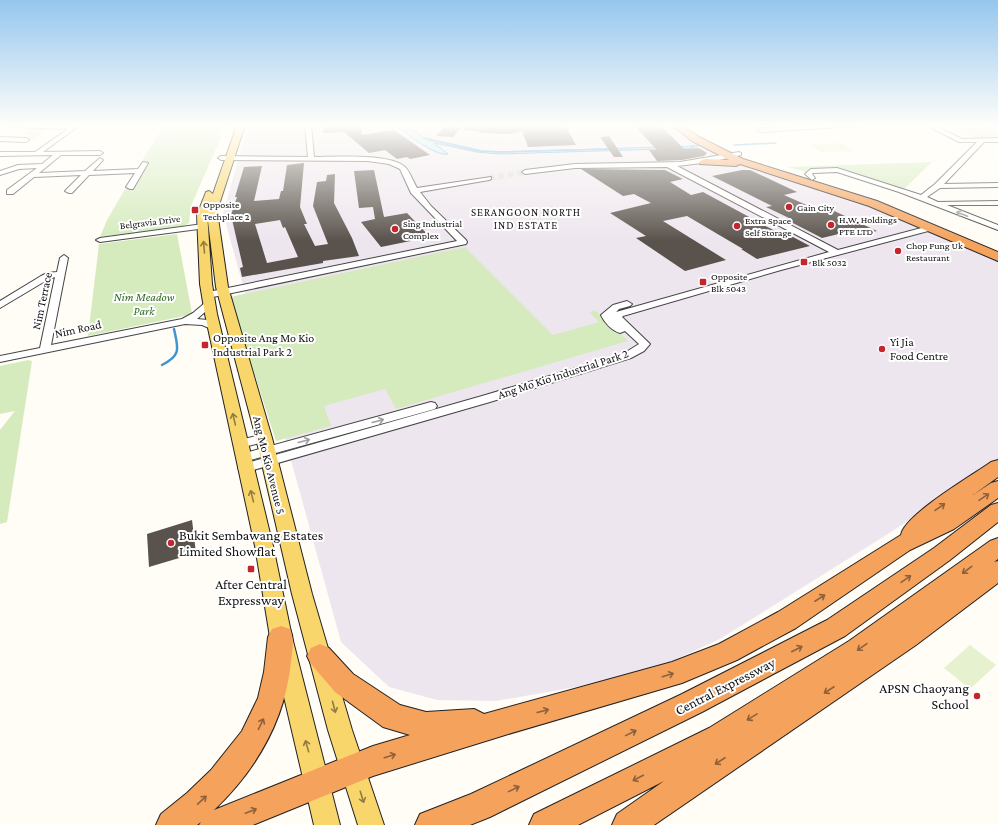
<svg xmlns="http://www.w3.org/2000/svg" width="998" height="825" font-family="'Crimson Pro',serif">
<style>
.industrial{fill:#eee6ef}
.green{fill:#d5ebbd}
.pitch{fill:#e6f2cf}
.water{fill:#b9e0f7;stroke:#3f96cf}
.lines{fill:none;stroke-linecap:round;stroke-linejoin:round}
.stream-far1{stroke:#3f96cf;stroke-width:1.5}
.stream{stroke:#3f96cf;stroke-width:2.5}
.building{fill:#5a524d;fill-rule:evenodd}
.minor-tunnel{stroke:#dbdad3;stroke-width:6;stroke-dasharray:6 3.5;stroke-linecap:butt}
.minor-casing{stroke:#444;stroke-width:2}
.major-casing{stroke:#222;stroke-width:2}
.highway-casing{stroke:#222;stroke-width:2}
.minor{fill:#fff;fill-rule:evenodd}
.major{fill:#f9d66b;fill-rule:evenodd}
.highway{fill:#f5a25d;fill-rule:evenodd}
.oneway{stroke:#a0a0a0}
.oneway2{stroke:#917d42}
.oneway3{stroke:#8e613b}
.poi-dot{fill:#c4262e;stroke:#fff;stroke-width:1.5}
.labels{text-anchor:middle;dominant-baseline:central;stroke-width:4;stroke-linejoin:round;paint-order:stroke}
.far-poi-label{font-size:10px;fill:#111;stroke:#fff;text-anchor:start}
.far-street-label{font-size:10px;fill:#111;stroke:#fff}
.far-neighbourhood-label{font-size:11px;letter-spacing:1px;fill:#111;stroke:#fff}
.park-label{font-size:12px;font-style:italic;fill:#2f6b1f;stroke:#fff}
.street-label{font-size:12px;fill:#111;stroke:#fff}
.poi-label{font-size:12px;fill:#111;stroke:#fff;text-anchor:start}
.near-poi-label{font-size:14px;fill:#111;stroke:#fff;text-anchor:start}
.near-street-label{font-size:14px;fill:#111;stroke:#fff}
</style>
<rect width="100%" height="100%" fill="#fffdf5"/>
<!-- industrial -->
<polygon class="industrial" points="248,125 671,125 696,142 843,195 998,261 998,463 880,539 720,639 666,664 593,684 496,701 437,700 389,687 341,642 223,213"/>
<!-- green -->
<g class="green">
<polygon points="164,125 224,125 220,132 221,137 191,206 189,223 184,226 100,237 107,220 125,189 135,188 149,163 142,161"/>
<polygon points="998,127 998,137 977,138 958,129"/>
<polygon points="33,128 48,128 30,141 27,141 24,132"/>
<path d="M932,162L904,189C883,183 824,161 806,172L788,167Z"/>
<polygon points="177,234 192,313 189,315 88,336 99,244"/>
<polygon points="465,247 553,335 599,322 589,312 595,310 628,341 396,409 385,389 324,406 331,426 276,441 230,297"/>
<polygon points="28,360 32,361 7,522 0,524 0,430 15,411 0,414 0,366"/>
</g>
<!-- pitch -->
<g class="pitch">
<polygon points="982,128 995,134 973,135 960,129"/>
<polygon points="842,143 853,151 821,152 811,145"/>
<polygon points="970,645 996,665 970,689 944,668"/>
</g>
<!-- water -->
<path class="water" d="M395,125H406L427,140L477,151L501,152L693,146L694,148L499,154L477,152L434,143L448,154C436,157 406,133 395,125Z"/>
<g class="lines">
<!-- stream-far1 -->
<g class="stream-far1">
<polyline points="425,138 482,151 503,152 610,149"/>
<polyline points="734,145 776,143"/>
<polyline points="691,146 698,146"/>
</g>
<!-- stream -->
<path class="stream" d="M162,365C182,355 178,348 174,329"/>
</g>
<!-- building -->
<g class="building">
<polygon points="323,125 361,125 362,135 394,130 430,155 410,159 407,157 397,159 385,150 369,153 344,132 323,133"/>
<polygon points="446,125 463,125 453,137 436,136"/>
<polygon points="464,125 565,125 576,145 528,147 522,131 510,134 480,133 481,132 464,130"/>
<polygon points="634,125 660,125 684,149 699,148 707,153 704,156 682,160 657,161 649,150 657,150"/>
<polygon points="609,136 623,157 614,157 600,137"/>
<path d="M304,163L300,207L307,224H304L315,246L328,244L313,206L317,182L326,181L327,175L335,174L334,203L352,238L359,256L323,261V263L242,277L240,268L243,267L231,215L237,197H235L244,167L262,166L254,201L279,199L281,191H283L287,165ZM280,220L283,228L285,227L298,257L267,263L255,224Z"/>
<polygon points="581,169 665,170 683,179 670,182 691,195 703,192 788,238 793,237 810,246 757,259 741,249 743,249 687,216 663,221 726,260 685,271 636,238 646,236 610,213 651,203 634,194 623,196"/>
<polygon points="374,170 384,217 407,213 430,237 381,247 361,222 375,219 373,207 359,208 354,171"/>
<polygon points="742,170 750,170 797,192 784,195 820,211 830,209 877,231 856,236 847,232 822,238 785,219 789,218 766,207 772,206 712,176"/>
<polygon points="192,520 196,553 149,567 147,534"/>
</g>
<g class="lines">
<!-- minor-tunnel -->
<polyline class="minor-tunnel" points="489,178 525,172"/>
<!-- minor casing -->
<g class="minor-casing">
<g id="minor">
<polygon points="7,125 78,125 76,128 43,152 100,151 103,153 100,155 61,155 39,173 85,171 100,158 103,160 93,171 138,169 143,162 148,163 133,189 130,189 126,187 135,173 89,175 72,193 69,193 65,191 81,175 34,177 13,194 7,194 7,190 37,168 19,169 0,175 0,171 18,165 42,164 53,155 0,156 0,152 35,152 68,129 10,127"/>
<path d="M305,125H311L314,157C334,157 391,153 405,167C409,170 414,183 417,188L491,177V179L489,180L420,192L431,206L466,240L467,242L466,244L208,298L205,297L203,295L205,293L208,292L457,241L411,193L400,169L389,164L368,161L221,160L218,158L221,156L308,157Z"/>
<polygon points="822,125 872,125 760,132 757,130 760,128"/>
<polygon points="926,125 934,125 962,139 998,138 998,142 984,142 944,184 998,183 998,187 940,188 927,197 938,202 998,201 998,205 947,205 998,225 998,230 899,192 837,172 813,173 812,174 815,178 812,180 805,174 811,169 837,168 921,195 935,184 977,142 959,142"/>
<polygon points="0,137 26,138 29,140 26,142 0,141"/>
<path d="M739,152L741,153V155L710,162L677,166L838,250L929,226L933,228L932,230L781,270L623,316L622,317L650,344L644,351L631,358L490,402L250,471L245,473L240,471L238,468L240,465L482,396L623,354L639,344L625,331L620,333C612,331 604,322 601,315L613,305L627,301L632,304L630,306L619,309L616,312L829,252L667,167L575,168L525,174L522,172L525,170L575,164L680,162Z"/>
<polygon points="203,224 206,224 206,228 100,242 96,240 100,238"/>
<polygon points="64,255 68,258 51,345 182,319 193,313 206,302 209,301 214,304 197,319 208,320 219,327 214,330 202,325 185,324 0,362 0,356 40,348 55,277 47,280 0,308 0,301 41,276 47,273 57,272 60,258"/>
<polygon points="431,402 435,403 437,406 435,409 243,462 238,461 237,458 238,455"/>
<polygon points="264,434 268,435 270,438 268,441 240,448 236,447 234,444 236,441"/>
</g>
</g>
<!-- major casing -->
<g class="major-casing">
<polygon id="major" points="237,125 245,125 217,211 228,287 272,438 312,594 352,730 384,825 358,825 328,730 292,594 256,438 216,287 207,213 212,284 217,314 273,546 292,637 340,825 314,825 270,637 255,546 205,314 200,284 197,215 206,192 209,191 213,194"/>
</g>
<!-- highway casing -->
<g class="highway-casing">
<g id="highway">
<polygon points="672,125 682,125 699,137 743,159 877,201 998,252 998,261 869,206 740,164 736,166 700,164 699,162 704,159 729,160 692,141"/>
<path d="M998,460V477L973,495L991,483L998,481V498L954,529L910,550L796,628L737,660L682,683L505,735L373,776L253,825H199L201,822L197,825H156L161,814L187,793L211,770L242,731L258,698L264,672L268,637L272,629L281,626L290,629C295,640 292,650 291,662C285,720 256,770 214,810L373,746L410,735L383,727L335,692L311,664L307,656L311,648L320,644L329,648L353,674L400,705L426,712L474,709L484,714L672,662L719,644L778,612L901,535C904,515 973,475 991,462Z"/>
<polygon points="998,503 998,522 950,560 845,636 702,712 490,817 470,825 415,825 420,814 471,794 682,694 827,620 934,548 991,505"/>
<polygon points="998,538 998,559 994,562 998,561 998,583 916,645 654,825 612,825 617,814 664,781 578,825 529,825 534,814 709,728 849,641 990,541"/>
</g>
</g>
<!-- minor -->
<use href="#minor" class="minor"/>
<!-- major -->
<use href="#major" class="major"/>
<!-- highway -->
<use href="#highway" class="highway"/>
</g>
<!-- one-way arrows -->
<defs><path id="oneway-shaft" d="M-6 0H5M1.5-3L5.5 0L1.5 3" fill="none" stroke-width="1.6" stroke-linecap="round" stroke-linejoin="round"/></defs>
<g class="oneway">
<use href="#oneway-shaft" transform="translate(962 214) rotate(-159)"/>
<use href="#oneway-shaft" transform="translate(378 421) rotate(-15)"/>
<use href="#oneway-shaft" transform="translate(304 441) rotate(-15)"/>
</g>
<g class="oneway2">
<use href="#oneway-shaft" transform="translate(204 247) rotate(-95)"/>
<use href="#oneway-shaft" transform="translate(234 419) rotate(-103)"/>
<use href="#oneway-shaft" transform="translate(252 496) rotate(-104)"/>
<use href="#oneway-shaft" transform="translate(334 707) rotate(75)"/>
<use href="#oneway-shaft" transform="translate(307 746) rotate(-106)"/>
<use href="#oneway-shaft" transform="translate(362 797) rotate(73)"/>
</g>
<g class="oneway3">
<use href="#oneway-shaft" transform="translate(984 497) rotate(-34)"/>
<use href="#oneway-shaft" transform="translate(940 507) rotate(-35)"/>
<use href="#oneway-shaft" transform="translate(967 570) rotate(143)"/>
<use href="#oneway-shaft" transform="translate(906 579) rotate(-35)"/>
<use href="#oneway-shaft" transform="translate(820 598) rotate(-33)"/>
<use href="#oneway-shaft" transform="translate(862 647) rotate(145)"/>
<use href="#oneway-shaft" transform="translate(797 649) rotate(-27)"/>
<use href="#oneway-shaft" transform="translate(668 675) rotate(-17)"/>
<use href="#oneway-shaft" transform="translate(829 690) rotate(147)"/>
<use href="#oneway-shaft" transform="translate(543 711) rotate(-15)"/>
<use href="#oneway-shaft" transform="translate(752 717) rotate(148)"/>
<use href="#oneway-shaft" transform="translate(261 724) rotate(-64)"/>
<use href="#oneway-shaft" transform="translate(631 733) rotate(-26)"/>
<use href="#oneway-shaft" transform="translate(390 756) rotate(-17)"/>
<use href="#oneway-shaft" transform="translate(720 761) rotate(147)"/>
<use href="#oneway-shaft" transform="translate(638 778) rotate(153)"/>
<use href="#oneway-shaft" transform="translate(514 789) rotate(-26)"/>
<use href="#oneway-shaft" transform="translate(202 800) rotate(-43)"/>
<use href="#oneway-shaft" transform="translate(251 811) rotate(-21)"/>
</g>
<!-- sky -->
<linearGradient id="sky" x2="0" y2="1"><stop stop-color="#95c6ee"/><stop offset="0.52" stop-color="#fffefa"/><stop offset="1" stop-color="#fffefa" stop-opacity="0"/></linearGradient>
<rect width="998" height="241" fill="url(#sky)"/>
<!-- markers -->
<g class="poi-dot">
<circle cx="789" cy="207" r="4"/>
<rect x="191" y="206" width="8" height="8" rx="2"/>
<circle cx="831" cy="225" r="4"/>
<circle cx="737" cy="226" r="4"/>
<circle cx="395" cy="229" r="4"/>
<circle cx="898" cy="251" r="4"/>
<rect x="800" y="258" width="8" height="8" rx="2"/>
<rect x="699" y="278" width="8" height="8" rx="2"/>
<rect x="201" y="341" width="8" height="8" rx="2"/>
<circle cx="882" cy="349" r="4"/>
<circle cx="171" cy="543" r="4"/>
<rect x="247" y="565" width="8" height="8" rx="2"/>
<circle cx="977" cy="696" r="4"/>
</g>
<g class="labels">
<!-- far-poi labels -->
<g class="far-poi-label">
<text x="203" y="204">Opposite<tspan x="203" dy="12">Techplace 2</tspan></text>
<text x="797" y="207">Gain City</text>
<text x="839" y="219">H.W. Holdings<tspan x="839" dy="12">PTE LTD</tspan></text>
<text x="745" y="220">Extra Space<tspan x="745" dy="12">Self Storage</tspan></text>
<text x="403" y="223">Sing Industrial<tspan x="403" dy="12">Complex</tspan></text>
<text x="906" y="245">Chop Fung Uk<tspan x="906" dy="12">Restaurant</tspan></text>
<text x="812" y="262">Blk 5032</text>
<text x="711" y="276">Opposite<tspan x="711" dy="12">Blk 5043</tspan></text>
</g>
<!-- far-street labels -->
<g class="far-street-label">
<text transform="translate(150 222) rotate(-7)">Belgravia Drive</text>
</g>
<!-- far-neighbourhood labels -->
<g class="far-neighbourhood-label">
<text x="526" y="212">SERANGOON NORTH<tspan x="526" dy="13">IND ESTATE</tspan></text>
</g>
<!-- park labels -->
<g class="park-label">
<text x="144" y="297">Nim Meadow<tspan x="144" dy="14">Park</tspan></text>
</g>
<!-- street labels -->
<g class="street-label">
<text transform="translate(42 301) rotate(-78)">Nim Terrace</text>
<text transform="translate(78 329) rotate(-12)">Nim Road</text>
<text transform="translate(563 374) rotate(-18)">Ang Mo Kio Industrial Park 2</text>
<text transform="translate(269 465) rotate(76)">Ang Mo Kio Avenue 5</text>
</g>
<!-- poi labels -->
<g class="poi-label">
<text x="213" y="338">Opposite Ang Mo Kio<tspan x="213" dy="14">Industrial Park 2</tspan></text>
<text x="890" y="342">Yi Jia<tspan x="890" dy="14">Food Centre</tspan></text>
</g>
<!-- near-poi labels -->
<g class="near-poi-label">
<text x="179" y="535">Bukit Sembawang Estates<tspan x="179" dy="16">Limited Showflat</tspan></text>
<text x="251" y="584" text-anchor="middle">After Central<tspan x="251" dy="16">Expressway</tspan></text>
<text x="969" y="688" text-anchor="end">APSN Chaoyang<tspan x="969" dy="16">School</tspan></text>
</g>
<!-- near-street labels -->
<g class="near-street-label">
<text transform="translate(725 686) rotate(-27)">Central Expressway</text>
</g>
</g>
</svg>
